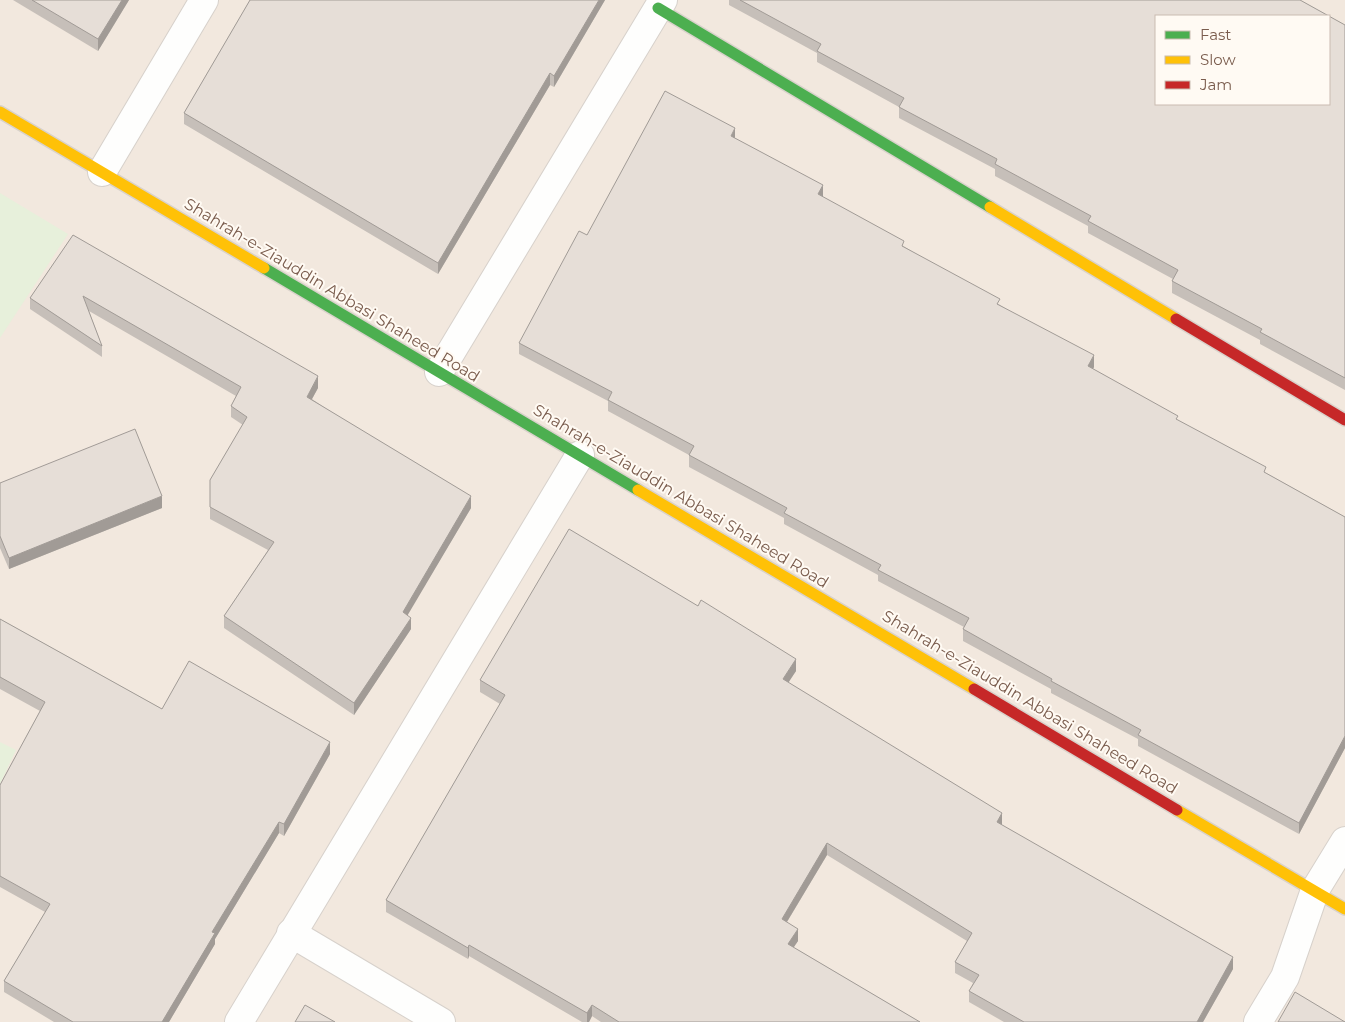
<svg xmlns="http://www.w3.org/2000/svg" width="1345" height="1022" font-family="Montserrat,sans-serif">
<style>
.residential{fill:#f2e8de;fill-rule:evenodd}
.green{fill:#e7f0db}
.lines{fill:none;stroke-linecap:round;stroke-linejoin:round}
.street-casing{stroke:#d7d1cb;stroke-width:30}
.fast-casing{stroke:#d9d2cb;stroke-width:14}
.slow-casing{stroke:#d9d2cb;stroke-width:14}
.jam-casing{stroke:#d9d2cb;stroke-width:14}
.street{stroke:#fefefd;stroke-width:28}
.fast{stroke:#4caf50;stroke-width:11}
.slow{stroke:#ffc107;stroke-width:11}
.jam{stroke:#c62828;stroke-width:11}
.wall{fill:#c6bfb9}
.shaded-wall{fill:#a19b96}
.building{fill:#e6ded7;stroke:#a19b96;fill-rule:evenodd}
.labels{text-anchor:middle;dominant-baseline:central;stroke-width:4;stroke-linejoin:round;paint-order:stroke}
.street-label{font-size:16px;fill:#7a5c4d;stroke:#fffaf3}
</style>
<rect width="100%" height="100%" fill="#f9f5f0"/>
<!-- residential -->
<path class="residential" d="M0,0H1345V1022H0ZM1156,16H1329V104H1156Z"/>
<!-- green -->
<g class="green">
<polygon points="0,193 68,234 0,338"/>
<polygon points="0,742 16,750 0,784"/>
</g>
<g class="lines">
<!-- street casing -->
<g class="street-casing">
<g id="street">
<polyline points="102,172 204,0"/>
<polyline points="439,372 663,0"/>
<polyline points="291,933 441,1022"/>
<polyline points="239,1022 580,455"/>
<polyline points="1258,1022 1285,977 1315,890 1345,841"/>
</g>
</g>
<!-- fast casing -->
<g class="fast-casing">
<g id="fast">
<polyline points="658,8 990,207"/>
<polyline points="264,268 638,490"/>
</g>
</g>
<!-- slow casing -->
<g class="slow-casing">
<g id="slow">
<polyline points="0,112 264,268"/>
<polyline points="990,207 1176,319"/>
<polyline points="638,490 974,689"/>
<polyline points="1177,810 1345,909"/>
</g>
</g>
<!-- jam casing -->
<g class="jam-casing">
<g id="jam">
<polyline points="1176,319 1345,420"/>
<polyline points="974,689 1177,810"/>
</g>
</g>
<!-- street -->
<use href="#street" class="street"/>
<!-- fast -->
<use href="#fast" class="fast"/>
<!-- slow -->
<use href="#slow" class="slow"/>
<!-- jam -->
<use href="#jam" class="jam"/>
</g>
<!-- wall -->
<g class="wall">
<polygon points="13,0 129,0 98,51"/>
<polygon points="250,0 605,0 554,87 550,85 438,274 184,124 184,113"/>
<polygon points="729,0 1300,0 1345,25 1345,390 1260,344 1260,340 1172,293 1172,281 1173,279 1088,233 1088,226 995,176 995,169 899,118 899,107 817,62 817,53 729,5"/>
<polygon points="735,138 823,197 1000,305 1094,367 1093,369 1266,473 1345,517 1345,748 1299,834 1138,746 1138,739 1051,693 1051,689 963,641 963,629 964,627 878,581 878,575 784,524 784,518 689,467 689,455 608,411 608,401 519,354 519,343 587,235"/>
<polygon points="73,235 318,388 312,399 471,508 407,615 411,629 354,715 224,628 224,616 268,550 210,519 210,480 243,425 231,417 231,406 236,396 89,311 102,346 102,357 30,309 30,298"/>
<polygon points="0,483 162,508 9,569 0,548"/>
<polygon points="0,619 162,709 330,754 284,836 279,833 215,939 215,944 169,1022 54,1022 4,992 4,981 45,912 0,887 0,785 40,711 0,689"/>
<polygon points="796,671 788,682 1002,824 1002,825 1233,969 1203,1022 1004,1022 969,1002 969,991 973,983 955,973 955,962 967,941 827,855 787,922 798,941 793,947 920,1022 601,1022 592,1016 589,1022 582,1022 469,956 468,959 386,912 386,900 500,704 480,692 480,680"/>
</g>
<!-- shaded-wall -->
<g class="shaded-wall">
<polygon points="122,0 129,0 98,51 98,39"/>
<polygon points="599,0 605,0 554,87 554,76"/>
<polygon points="550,73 550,85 438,274 438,263"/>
<polygon points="735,128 735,140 731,136"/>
<polygon points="823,185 823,197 818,206 818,194"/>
<polygon points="1094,355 1094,367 1088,378 1088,366"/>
<polygon points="318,376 318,388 307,408 307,397"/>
<polygon points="162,496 162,508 9,569 9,558"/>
<polygon points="471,496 471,508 403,623 403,612"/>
<polygon points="411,618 411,629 354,715 354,703"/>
<polygon points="796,659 796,671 783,691 783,679"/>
<polygon points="1345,736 1345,748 1299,834 1299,823"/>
<polygon points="330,742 330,754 284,836 284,824"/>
<polygon points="1002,813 1002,824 997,834 997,822"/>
<polygon points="279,822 279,833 215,939 215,944 169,1022 162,1022 212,932"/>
<polygon points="827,843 827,855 782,930 782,919"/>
<polygon points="798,929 798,941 788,956 788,944"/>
<polygon points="469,945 469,956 468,959 468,948"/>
<polygon points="1233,957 1233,969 1203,1022 1197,1022"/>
<polygon points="592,1005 592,1016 589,1022 587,1022 587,1013"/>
</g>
<!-- building -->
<g class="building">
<polygon points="32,0 122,0 98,39"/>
<polygon points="250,0 599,0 554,76 550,73 438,263 184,113"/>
<path d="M740,0H1300L1345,25V378L1260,332L1262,329L1172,281L1178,270L1088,221L1091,216L995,164L997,159L899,107L904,98L817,51L821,44ZM1156,16H1329V104H1156Z"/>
<polygon points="665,91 735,128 731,136 823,185 818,194 904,241 902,246 1000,299 997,304 1094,355 1088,366 1178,416 1176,419 1266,467 1264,472 1345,517 1345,736 1299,823 1138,735 1141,730 1051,681 1052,679 963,629 969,618 878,570 881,565 784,513 787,508 689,455 694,446 608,400 612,392 519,343 579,231 587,235"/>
<polygon points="73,235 318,376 307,397 471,496 403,612 411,618 354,703 224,616 274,542 210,507 210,480 247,417 231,406 241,387 83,296 102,346 30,298"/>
<polygon points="135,429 162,496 9,558 0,536 0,483"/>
<polygon points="569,529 698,606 701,600 796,659 783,679 1002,813 997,822 1233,957 1197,1022 1024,1022 969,991 979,975 955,962 972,933 827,843 782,919 798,929 788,944 920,1022 619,1022 592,1005 587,1013 469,945 468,948 386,900 505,695 480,680"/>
<polygon points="0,619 162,709 189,661 330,742 284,824 279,822 212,932 215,933 162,1022 73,1022 4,981 50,904 0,876 0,785 45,702 0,677"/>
<polygon points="1295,992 1345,1022 1278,1022"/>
<polygon points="305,1005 335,1022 295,1022"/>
</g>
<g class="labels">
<!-- street labels -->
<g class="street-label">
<text transform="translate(332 290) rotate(31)">Shahrah-e-Ziauddin Abbasi Shaheed Road</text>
<text transform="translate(681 496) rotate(31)">Shahrah-e-Ziauddin Abbasi Shaheed Road</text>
<text transform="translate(1030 702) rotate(31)">Shahrah-e-Ziauddin Abbasi Shaheed Road</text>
</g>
</g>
<!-- legend -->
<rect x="1155" y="15" width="175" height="90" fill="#fffaf3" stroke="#cabbb1"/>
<rect x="1165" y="31" width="25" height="8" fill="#4caf50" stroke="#cabbb1"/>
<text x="1200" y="40" font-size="15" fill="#7a5c4d">Fast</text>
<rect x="1165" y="56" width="25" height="8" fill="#ffc107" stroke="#cabbb1"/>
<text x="1200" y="65" font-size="15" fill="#7a5c4d">Slow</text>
<rect x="1165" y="81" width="25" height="8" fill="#c62828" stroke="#cabbb1"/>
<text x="1200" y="90" font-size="15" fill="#7a5c4d">Jam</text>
</svg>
